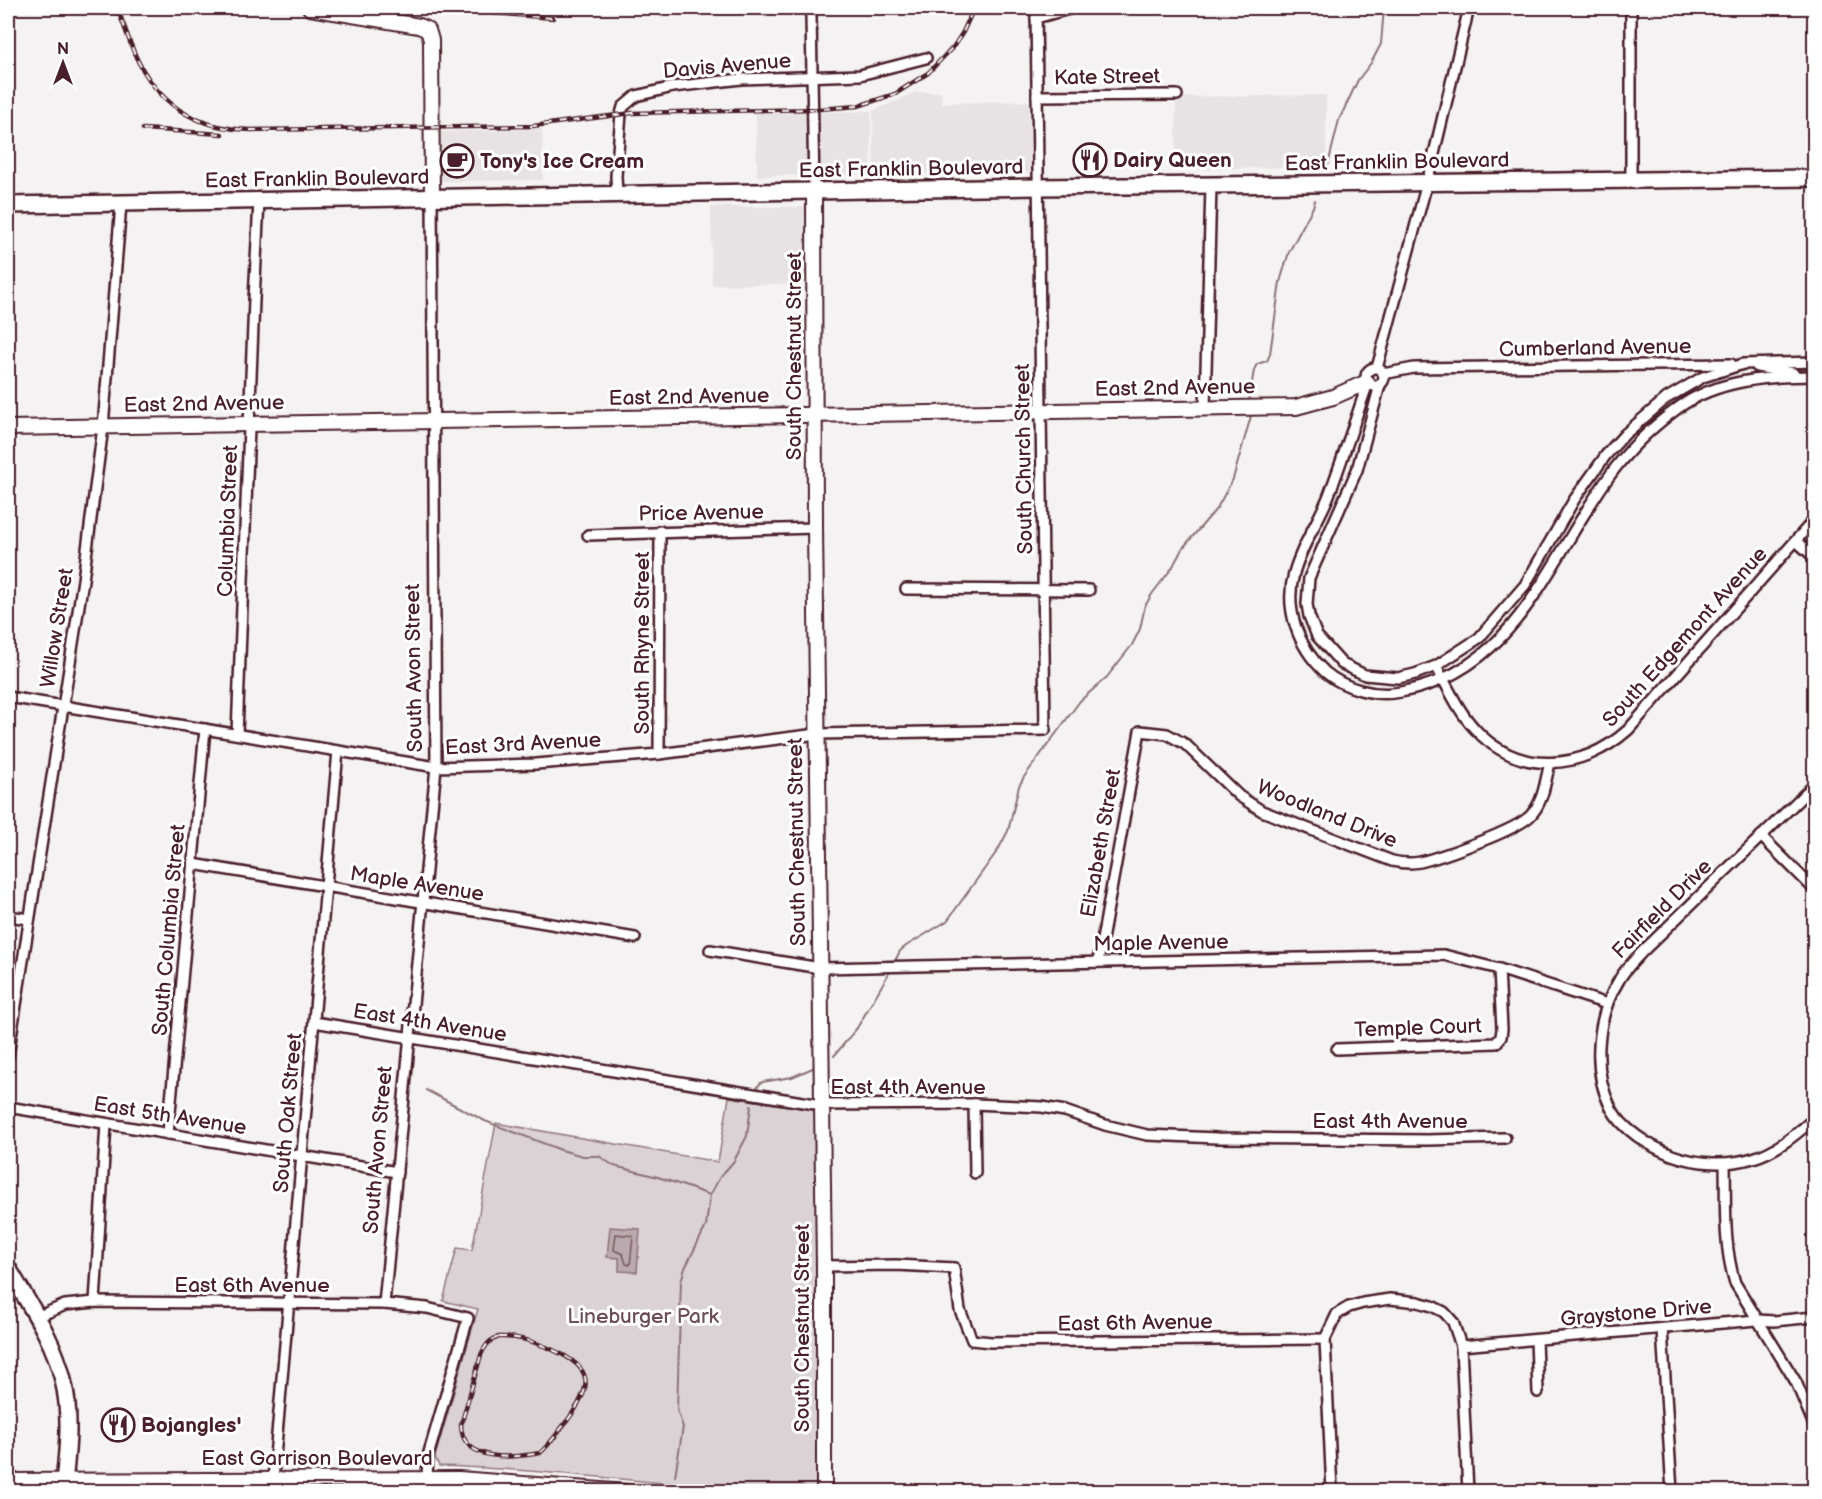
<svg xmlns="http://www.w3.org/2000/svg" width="1822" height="1499" font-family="'Balsamiq Sans',sans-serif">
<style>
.built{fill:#e7e2e3}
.green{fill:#dbd2d5;stroke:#927880;stroke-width:1.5}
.water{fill:#baa9ae;stroke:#8d727a;stroke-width:1.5}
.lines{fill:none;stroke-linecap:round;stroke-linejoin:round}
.shore{stroke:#77565f;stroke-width:1.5}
.stream{stroke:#8d727a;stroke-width:2}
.street-casing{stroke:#4a1f2b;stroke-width:14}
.secondary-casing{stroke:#4a1f2b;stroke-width:18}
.primary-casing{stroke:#4a1f2b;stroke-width:20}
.street{stroke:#fff;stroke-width:9}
.secondary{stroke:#fff;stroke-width:14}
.primary{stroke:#fff;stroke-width:15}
.rail-casing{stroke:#4a1f2b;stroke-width:4.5}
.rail{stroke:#fff;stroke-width:2;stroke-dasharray:7;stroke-linecap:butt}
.labels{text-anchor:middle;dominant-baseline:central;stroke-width:6;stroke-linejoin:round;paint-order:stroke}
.street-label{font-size:21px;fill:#4a1f2b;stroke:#fff}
.poi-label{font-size:21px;font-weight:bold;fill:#4a1f2b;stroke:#fff;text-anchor:start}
.park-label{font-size:21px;fill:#6e4c56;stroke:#fff}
</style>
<rect width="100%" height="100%" fill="#f4f2f2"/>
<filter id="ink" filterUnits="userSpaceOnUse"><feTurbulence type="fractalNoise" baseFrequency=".0167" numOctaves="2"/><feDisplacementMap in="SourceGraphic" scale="12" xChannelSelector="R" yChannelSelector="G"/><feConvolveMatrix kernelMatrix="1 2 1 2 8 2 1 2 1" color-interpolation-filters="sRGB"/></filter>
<g filter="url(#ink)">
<!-- built -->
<g class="built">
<polygon points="916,92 941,92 942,103 1029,101 1030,172 874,174 873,111"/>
<polygon points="1326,95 1326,166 1176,170 1176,97"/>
<polygon points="871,111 871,174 757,176 756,113"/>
<polygon points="542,129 543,180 440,181 440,132"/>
<polygon points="711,207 806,207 806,284 712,285"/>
</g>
<!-- green -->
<path class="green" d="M729,1097L815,1110L820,1408L816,1439V1488L813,1491C688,1491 564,1469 439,1466L435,1457L478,1309L443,1301L457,1248L472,1250L496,1123L718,1162Z"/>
<!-- water -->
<polygon class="water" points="610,1227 640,1229 637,1272 619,1271 619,1258 607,1257"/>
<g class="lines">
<!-- shore -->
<polygon class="shore" points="616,1234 633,1236 630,1265 626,1264 623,1254 614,1250"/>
<!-- stream -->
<g class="stream">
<polyline points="1327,169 1339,120 1358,80 1371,63 1381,44 1384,8"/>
<polyline points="1249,401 1254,370 1257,364 1267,361 1270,354 1280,282 1289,252 1313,207 1315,200"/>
<polyline points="896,959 900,951 906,946 947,921 998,850 1008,831 1019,786 1024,777 1080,701 1107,677 1132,645 1140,629 1145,606 1152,594 1172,568 1182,549 1217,508 1233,479 1251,416"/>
<polyline points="834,1056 857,1028 889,973"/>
<polyline points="757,1087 762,1082 792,1077 815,1067"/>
<polyline points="426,1090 485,1121 561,1150 583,1156 599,1156 614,1166 658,1177 710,1195"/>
<polyline points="675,1476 683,1427 677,1410 681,1281 685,1268 706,1226 710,1195 720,1177 734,1161 747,1136 751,1106"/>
</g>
<!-- street casing -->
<g class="street-casing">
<g id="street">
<polyline points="811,15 814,191"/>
<polyline points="1036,18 1073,8"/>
<polyline points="1037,96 1177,95"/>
<polyline points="1631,180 1631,8"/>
<polyline points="617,195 616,176 621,114 623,107 636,96 673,87 741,79 860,75 926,58"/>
<polyline points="1757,367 1793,373"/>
<polyline points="1377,368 1427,183 1469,8"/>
<circle cx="1375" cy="377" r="9"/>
<polyline points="1383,374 1414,368 1731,364"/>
<path d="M1368,383C1355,420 1343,458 1329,495C1319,521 1301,546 1294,573C1284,609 1298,647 1325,672C1345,689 1376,697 1401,692C1516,671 1548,561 1608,478C1626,452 1652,427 1678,408C1716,380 1769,376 1814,376"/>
<polyline points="1380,385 1357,470 1309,578 1307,604 1309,616 1317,636 1342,664 1365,675 1398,678 1415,674 1436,666 1479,638 1525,585 1574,500 1606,455 1625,434 1667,398 1703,377 1743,364 1814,362"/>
<polyline points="1205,408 1211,186"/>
<polyline points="588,535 815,528"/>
<polyline points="1796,541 1814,557"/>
<polyline points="906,589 1089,590"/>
<path d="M1436,666C1448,687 1458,711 1475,729C1518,776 1582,771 1628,730L1814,520"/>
<polyline points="8,697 436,767 536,764 659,754 817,734 1045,730 1036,8"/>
<polyline points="237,734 254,300 259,201"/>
<polyline points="659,754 660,531"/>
<path d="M1814,785L1642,952C1635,960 1625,969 1619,980C1597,1016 1591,1069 1611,1108C1622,1129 1649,1146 1672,1155C1697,1164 1727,1166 1753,1158C1777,1151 1795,1135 1814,1119"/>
<polyline points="1761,836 1814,889"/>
<polyline points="193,864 635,938"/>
<polyline points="8,916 29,919"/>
<polyline points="710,950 820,968 1444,955 1499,969 1607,1004"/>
<path d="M1098,962L1140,731L1167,734L1185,744L1239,796L1262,811L1392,861C1401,863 1410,864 1420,862C1441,857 1518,830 1531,815C1544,801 1545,781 1550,763"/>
<polyline points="314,1022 821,1105 974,1104 1042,1107 1065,1111 1105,1125 1147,1135 1217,1138 1428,1140 1505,1138"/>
<polyline points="1337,1049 1496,1043 1501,1037 1502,1029 1499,969"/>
<polyline points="8,1056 83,580 103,427 121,204"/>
<polyline points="974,1104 975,1173"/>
<polyline points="8,1107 397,1172"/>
<polyline points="168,1134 205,729"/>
<path d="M1725,1164C1726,1203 1723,1245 1735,1283L1796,1382L1814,1425"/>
<polyline points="824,1266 896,1265 954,1268 960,1310 972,1340 991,1342 1325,1339"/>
<polyline points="95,1302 106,1124"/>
<polyline points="384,1304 436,767 432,198"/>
<polyline points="37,1317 65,1305 95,1302 384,1304 427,1308 468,1318 428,1456 427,1479"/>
<polyline points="1662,1329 1672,1492"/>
<polyline points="1536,1340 1538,1392"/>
<polyline points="1461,1346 1757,1320 1774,1321 1814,1317"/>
<polyline points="273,1479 338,751"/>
<polyline points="1332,1492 1325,1339 1337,1314 1349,1307 1363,1303 1390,1299 1418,1302 1432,1306 1444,1312 1453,1322 1461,1346 1468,1492"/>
</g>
</g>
<!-- secondary casing -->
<g class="secondary-casing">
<g id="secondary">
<polyline points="310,8 419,26 428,30 431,40 432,198"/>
<polyline points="814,191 815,528 824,1266 824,1492"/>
<polyline points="8,428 1296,407 1333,397 1367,382"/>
<polyline points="8,1481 459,1479 627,1492"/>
</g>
</g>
<!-- primary casing -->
<g class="primary-casing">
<g id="primary">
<polyline points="8,205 1038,187 1814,178"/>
<path d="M8,1268C28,1303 54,1339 63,1380C72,1415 67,1456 63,1492"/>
</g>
</g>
<!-- street -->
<use href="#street" class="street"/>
<!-- secondary -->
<use href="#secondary" class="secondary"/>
<!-- primary -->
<use href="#primary" class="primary"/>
<!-- rail casing -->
<g class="rail-casing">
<g id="rail">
<path d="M117,8C125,26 130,46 139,63C164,110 201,129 252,130L533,126L632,113L819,109L858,106L895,94L928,73L954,46L963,32L974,8"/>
<polyline points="433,8 553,18"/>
<polyline points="143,129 222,134"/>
<path d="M499,1337C519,1336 535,1342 553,1350C596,1369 592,1387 567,1421C558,1432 550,1444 540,1453C513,1458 462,1463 461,1425L481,1355C485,1346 489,1340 499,1337Z"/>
</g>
</g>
<!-- rail -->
<use href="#rail" class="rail"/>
</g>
</g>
<!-- icons -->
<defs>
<g id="restaurant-ring" transform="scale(1.725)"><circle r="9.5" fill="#fff" stroke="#4a1f2b" stroke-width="1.5"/><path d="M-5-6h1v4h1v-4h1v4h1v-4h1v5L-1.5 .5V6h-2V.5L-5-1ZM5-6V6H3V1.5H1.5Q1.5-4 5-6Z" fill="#4a1f2b"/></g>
<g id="cafe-ring" transform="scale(1.725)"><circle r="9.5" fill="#fff" stroke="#4a1f2b" stroke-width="1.5"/><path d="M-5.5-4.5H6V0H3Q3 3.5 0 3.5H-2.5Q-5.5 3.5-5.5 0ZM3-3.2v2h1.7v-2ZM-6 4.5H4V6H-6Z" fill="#4a1f2b"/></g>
</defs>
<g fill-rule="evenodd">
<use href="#restaurant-ring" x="1090" y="160"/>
<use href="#cafe-ring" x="457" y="161"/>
<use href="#restaurant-ring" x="118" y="1425"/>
</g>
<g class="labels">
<!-- street labels -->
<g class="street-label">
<text transform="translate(727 66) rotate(-5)">Davis Avenue</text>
<text transform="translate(1107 77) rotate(-1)">Kate Street</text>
<text transform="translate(1397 162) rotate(-1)">East Franklin Boulevard</text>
<text transform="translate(911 169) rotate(-1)">East Franklin Boulevard</text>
<text transform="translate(317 179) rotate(-1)">East Franklin Boulevard</text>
<text transform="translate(1595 348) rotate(-1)">Cumberland Avenue</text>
<text transform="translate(794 356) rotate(-90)">South Chestnut Street</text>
<text transform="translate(1175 388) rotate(-1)">East 2nd Avenue</text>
<text transform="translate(689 397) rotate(-1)">East 2nd Avenue</text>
<text transform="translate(204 404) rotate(-1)">East 2nd Avenue</text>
<text transform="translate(1024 459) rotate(-91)">South Church Street</text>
<text transform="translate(701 513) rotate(-1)">Price Avenue</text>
<text transform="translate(228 521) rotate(-88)">Columbia Street</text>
<text transform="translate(57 628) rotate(-81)">Willow Street</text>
<text transform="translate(1685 637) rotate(-48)">South Edgemont Avenue</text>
<text transform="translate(642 643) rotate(-90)">South Rhyne Street</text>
<text transform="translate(414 668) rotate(-91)">South Avon Street</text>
<text transform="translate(523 744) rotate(-3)">East 3rd Avenue</text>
<text transform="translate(1327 814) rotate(22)">Woodland Drive</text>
<text transform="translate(797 842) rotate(-91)">South Chestnut Street</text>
<text transform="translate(1101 843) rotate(-80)">Elizabeth Street</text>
<text transform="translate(417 884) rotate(9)">Maple Avenue</text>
<text transform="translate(1662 909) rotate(-45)">Fairfield Drive</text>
<text transform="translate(169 930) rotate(-85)">South Columbia Street</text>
<text transform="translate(1161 943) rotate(-1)">Maple Avenue</text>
<text transform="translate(430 1023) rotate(9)">East 4th Avenue</text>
<text transform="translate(1418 1028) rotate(-2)">Temple Court</text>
<text x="908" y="1087">East 4th Avenue</text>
<text transform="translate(288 1113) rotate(-85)">South Oak Street</text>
<text transform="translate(170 1116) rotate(9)">East 5th Avenue</text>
<text x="1390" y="1121">East 4th Avenue</text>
<text transform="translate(378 1150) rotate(-85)">South Avon Street</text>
<text x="252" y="1285">East 6th Avenue</text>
<text transform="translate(1636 1313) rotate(-5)">Graystone Drive</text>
<text transform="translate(1135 1323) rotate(-1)">East 6th Avenue</text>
<text transform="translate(802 1328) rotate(-90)">South Chestnut Street</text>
<text x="317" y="1458">East Garrison Boulevard</text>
</g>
<!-- poi labels -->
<g class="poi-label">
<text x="1113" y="160">Dairy Queen</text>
<text x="480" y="161">Tony's Ice Cream</text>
<text x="141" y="1425">Bojangles'</text>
</g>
<!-- park labels -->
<g class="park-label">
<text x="643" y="1316">Lineburger Park</text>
</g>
</g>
<!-- margin -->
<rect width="1822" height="1499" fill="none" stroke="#fff" stroke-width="30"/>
<rect x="15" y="15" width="1792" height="1469" fill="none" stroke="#4a1f2b" stroke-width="2" filter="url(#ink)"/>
<!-- north arrow -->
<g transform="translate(63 63)" stroke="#ffffff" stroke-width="4.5" paint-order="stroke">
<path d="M0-4.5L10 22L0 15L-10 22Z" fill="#4a1f2b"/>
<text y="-9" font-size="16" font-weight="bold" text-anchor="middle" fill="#4a1f2b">N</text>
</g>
</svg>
